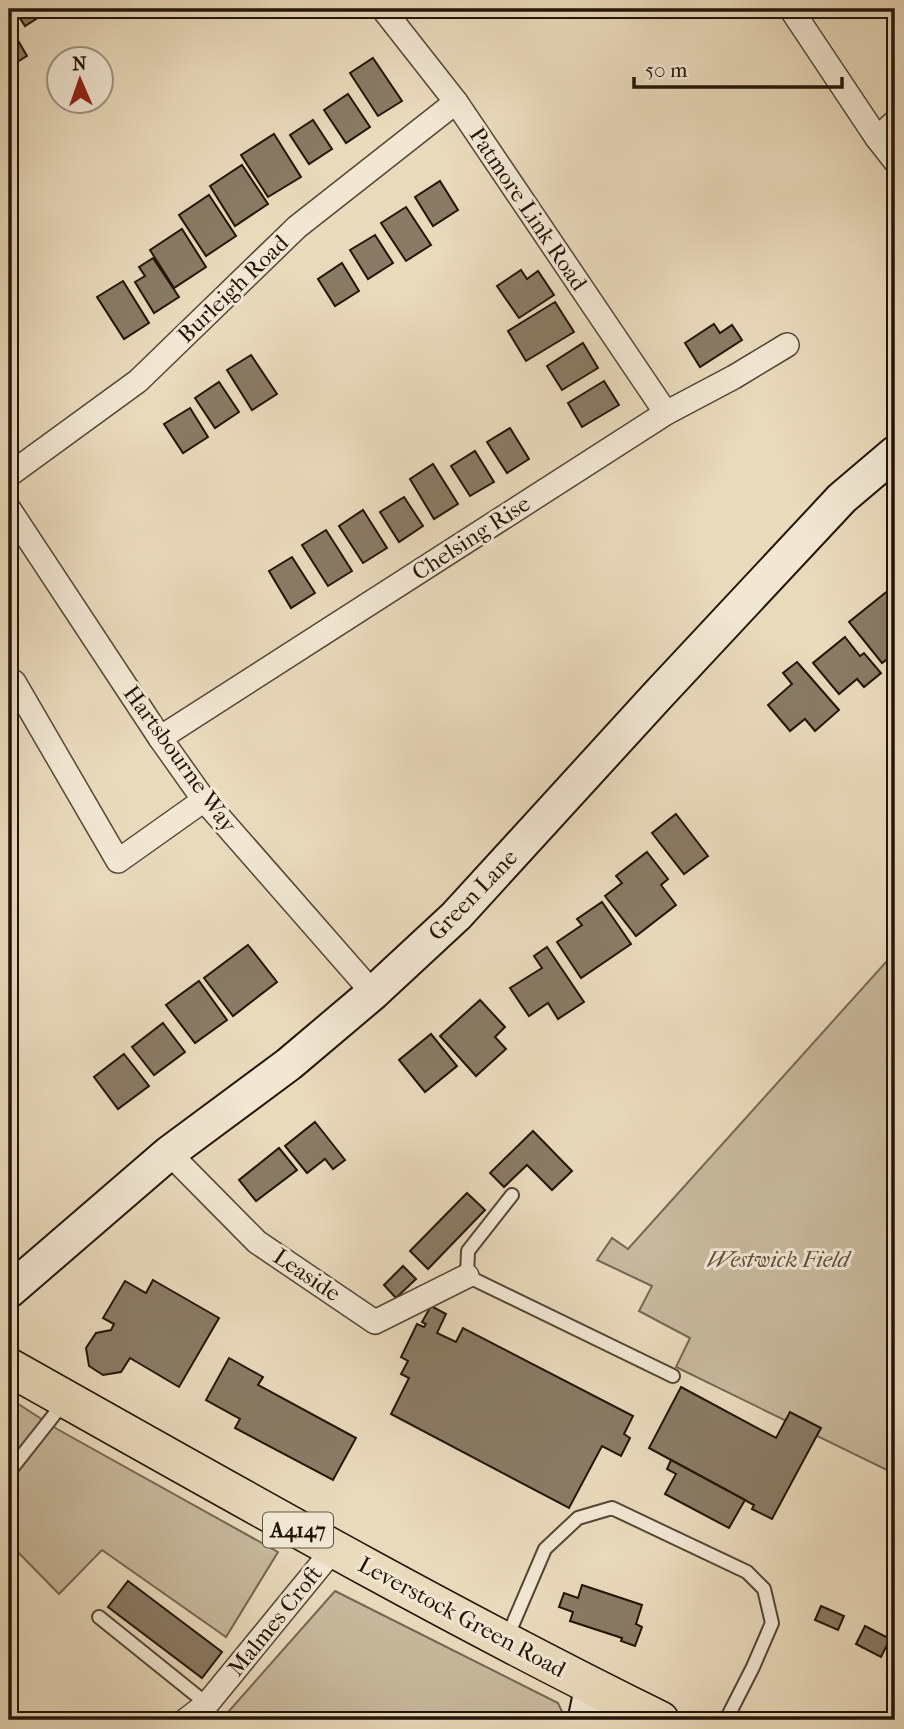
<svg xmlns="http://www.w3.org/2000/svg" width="904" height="1729" font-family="'IM FELL French Canon',serif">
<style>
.green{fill:#c7b99d;stroke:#746752;stroke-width:2}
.building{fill:#897b65;stroke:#221507;stroke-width:2}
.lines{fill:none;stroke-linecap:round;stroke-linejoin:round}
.lane-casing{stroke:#544634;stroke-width:16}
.street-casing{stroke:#544634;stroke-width:26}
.secondary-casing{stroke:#221507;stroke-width:37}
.primary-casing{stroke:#221507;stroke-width:40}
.lane{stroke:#f1e7d3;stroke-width:12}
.street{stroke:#f1e7d3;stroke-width:23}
.secondary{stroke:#f1e7d3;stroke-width:33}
.primary{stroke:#e9dabc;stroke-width:37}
.labels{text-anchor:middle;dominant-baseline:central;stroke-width:6;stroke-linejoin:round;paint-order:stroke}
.shield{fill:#f1e7d3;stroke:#605444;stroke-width:2}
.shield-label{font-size:21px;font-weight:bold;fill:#221507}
.street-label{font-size:23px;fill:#221507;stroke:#f1e7d3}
.park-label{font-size:23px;font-style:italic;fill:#5c4e3c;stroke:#f1e7d3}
</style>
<rect width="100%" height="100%" fill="#e9dabc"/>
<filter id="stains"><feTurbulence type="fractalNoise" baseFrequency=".00286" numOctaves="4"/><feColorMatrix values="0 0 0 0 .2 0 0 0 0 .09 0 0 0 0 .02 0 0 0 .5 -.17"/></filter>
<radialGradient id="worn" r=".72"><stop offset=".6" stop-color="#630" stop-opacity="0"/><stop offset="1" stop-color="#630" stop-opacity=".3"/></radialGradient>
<!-- green -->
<g class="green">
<polygon points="895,952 895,1474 676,1367 690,1338 639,1311 652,1286 597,1260 612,1238 628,1249"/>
<polygon points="9,1398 57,1429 278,1552 226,1637 102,1550 59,1594 9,1543"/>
<polygon points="335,1591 558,1703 566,1720 221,1720"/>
</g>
<!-- building -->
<g class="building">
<polygon points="14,9 49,9 50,10 25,26"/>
<polygon points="9,25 27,56 9,67"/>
<polygon points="373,58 402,101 378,116 350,73"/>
<polygon points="348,94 370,127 346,143 324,110"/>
<polygon points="313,120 332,149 309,164 290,135"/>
<polygon points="274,134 301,177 268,197 241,155"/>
<polygon points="242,165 268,204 235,226 210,186"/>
<polygon points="440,181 458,210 433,226 415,197"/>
<polygon points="209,195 236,236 206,256 179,215"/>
<polygon points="406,207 431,245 406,261 381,223"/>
<polygon points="182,229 206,267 174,288 150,250"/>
<polygon points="375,235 393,263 368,279 350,250"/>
<polygon points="153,258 179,297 154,313 135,282 145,276 139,267"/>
<polygon points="342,263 359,291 335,306 318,279"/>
<polygon points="521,270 527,279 538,271 554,295 519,318 497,286"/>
<polygon points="123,281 149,323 124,339 97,297"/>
<polygon points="555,302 574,332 526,361 508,331"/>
<polygon points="714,324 720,333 732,325 742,340 700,367 685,343"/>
<polygon points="583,343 598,368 562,390 547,366"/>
<polygon points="251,355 277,394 252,410 227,370"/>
<polygon points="604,381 619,405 582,427 568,403"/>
<polygon points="219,382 239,412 215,428 195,398"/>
<polygon points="190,408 208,437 183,453 164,424"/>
<polygon points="510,428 529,459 507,473 487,442"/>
<polygon points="475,451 494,482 470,496 451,466"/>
<polygon points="433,464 458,504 434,519 410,479"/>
<polygon points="404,497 423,526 399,542 380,512"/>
<polygon points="363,510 387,548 363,563 339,526"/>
<polygon points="326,530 352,571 328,586 302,545"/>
<polygon points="292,557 315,593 291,608 269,571"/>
<polygon points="895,585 895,638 890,642 895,649 895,653 882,663 849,622"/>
<polygon points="845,637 860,656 864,653 881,673 864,687 857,679 839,694 813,663"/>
<polygon points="797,662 839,710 815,731 805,719 790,731 768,705 792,684 783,673"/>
<polygon points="676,814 708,856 684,874 652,833"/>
<polygon points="647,852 668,879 661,885 676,905 636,936 605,896 622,883 616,876"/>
<polygon points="602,902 631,944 581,978 557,942 582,925 577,919"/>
<polygon points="248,945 277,982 233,1016 204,978"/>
<polygon points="547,947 584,1002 558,1019 548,1003 529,1016 510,988 542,968 534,956"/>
<polygon points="199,981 227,1020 195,1043 166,1005"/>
<polygon points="480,1000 505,1027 495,1037 506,1049 476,1076 440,1036"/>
<polygon points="163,1023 185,1052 154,1075 132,1047"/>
<polygon points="431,1034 457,1066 425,1092 399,1060"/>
<polygon points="124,1054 149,1086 118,1109 94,1077"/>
<polygon points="315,1122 345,1160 333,1169 325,1159 307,1173 285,1146"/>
<polygon points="533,1131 572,1171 552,1190 527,1165 504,1187 490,1173"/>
<polygon points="279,1148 297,1170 256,1201 239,1180"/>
<polygon points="467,1193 485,1210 428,1269 410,1251"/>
<polygon points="403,1266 416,1279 396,1298 384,1285"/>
<polygon points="153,1280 219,1318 179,1387 130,1358 121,1372 103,1375 89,1366 86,1348 96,1333 111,1330 114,1324 103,1318 125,1281 146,1293"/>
<polygon points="431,1306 446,1314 437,1333 456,1342 463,1328 633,1416 624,1434 630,1438 621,1456 602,1446 569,1508 391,1414 409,1378 401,1374 408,1361 401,1357 417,1324 424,1327 426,1324 422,1322"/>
<polygon points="229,1358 263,1377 258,1385 356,1438 333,1480 235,1428 240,1419 206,1400"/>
<polygon points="681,1387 776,1438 790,1412 821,1428 772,1519 752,1509 754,1505 649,1448"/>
<polygon points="671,1460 745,1500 729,1528 665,1494 676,1474 667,1469"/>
<polygon points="128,1581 222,1652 202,1678 108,1607"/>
<polygon points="582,1585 642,1605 636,1624 642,1627 635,1646 621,1641 622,1638 570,1621 573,1612 559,1607 564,1593 578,1598"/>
<polygon points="821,1606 844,1616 838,1630 815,1620"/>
<polygon points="865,1626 890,1639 881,1657 856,1644"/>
</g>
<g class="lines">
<!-- lane casing -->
<g class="lane-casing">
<g id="lane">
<polyline points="512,1195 468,1251 467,1276 673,1376"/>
<polyline points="9,1472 65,1401"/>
<polyline points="99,1617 207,1704"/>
<polyline points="506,1640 545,1549 578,1518 612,1508 747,1572 764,1589 772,1623 753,1667 726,1720"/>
</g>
</g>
<!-- street casing -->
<g class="street-casing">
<g id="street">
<polyline points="383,9 456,102 666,413"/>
<polyline points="791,9 877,138 895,161"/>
<polyline points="877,138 895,122"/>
<polyline points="9,475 138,381 297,227 456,102"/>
<polyline points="9,509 160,738 204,800 373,993"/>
<polyline points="14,682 118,861 204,800"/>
<polyline points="160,738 666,413 734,377 787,345"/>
<polyline points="169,1153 257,1242 375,1322 467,1276"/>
<polyline points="186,1720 207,1704 333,1550"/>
</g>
</g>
<!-- secondary casing -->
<g class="secondary-casing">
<g id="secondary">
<polyline points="9,1291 169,1153 289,1064 373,993 456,916 658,695 842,498 895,453"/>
<polyline points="587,1720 586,1715 592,1686"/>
</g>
</g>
<!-- primary casing -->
<g class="primary-casing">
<path id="primary" d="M9,1367C224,1488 439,1611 660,1720"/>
</g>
<!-- lane -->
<use href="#lane" class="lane"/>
<!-- street -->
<use href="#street" class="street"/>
<!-- secondary -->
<use href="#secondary" class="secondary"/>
<!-- primary -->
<use href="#primary" class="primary"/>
</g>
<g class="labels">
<!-- shield labels -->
<rect class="shield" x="263" y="1512.5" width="70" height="35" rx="5"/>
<g class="shield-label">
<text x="298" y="1530">A4147</text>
</g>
<!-- street labels -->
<g class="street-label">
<text transform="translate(528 209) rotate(56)">Patmore Link Road</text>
<text transform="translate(233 289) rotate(-44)">Burleigh Road</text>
<text transform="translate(471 538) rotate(-33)">Chelsing Rise</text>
<text transform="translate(180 759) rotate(54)">Hartsbourne Way</text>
<text transform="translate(473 895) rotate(-46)">Green Lane</text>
<text transform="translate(307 1275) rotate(34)">Leaside</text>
<text transform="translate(462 1617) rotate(28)">Leverstock Green Road</text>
<text transform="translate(275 1621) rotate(-51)">Malmes Croft</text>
</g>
<!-- park labels -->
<g class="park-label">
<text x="778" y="1259">Westwick Field</text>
</g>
</g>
<!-- margin -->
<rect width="904" height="1729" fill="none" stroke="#e9dabc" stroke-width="35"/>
<rect x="10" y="10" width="883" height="1708" fill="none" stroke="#221507" stroke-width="3.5"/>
<rect x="18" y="18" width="869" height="1694" fill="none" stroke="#221507" stroke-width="2"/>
<!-- north arrow -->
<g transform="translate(80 80) rotate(358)"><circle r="33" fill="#f1e7d3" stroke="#9e9381" stroke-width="2"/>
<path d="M0-5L12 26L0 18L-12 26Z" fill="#8f2418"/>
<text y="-10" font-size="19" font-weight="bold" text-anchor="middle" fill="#221507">N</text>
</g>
<!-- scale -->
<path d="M634 77v10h208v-10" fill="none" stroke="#221507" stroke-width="3.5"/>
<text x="645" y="77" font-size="21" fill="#221507" stroke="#f1e7d3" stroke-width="5" paint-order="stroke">50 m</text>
<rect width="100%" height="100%" filter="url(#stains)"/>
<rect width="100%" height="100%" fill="url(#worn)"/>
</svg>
